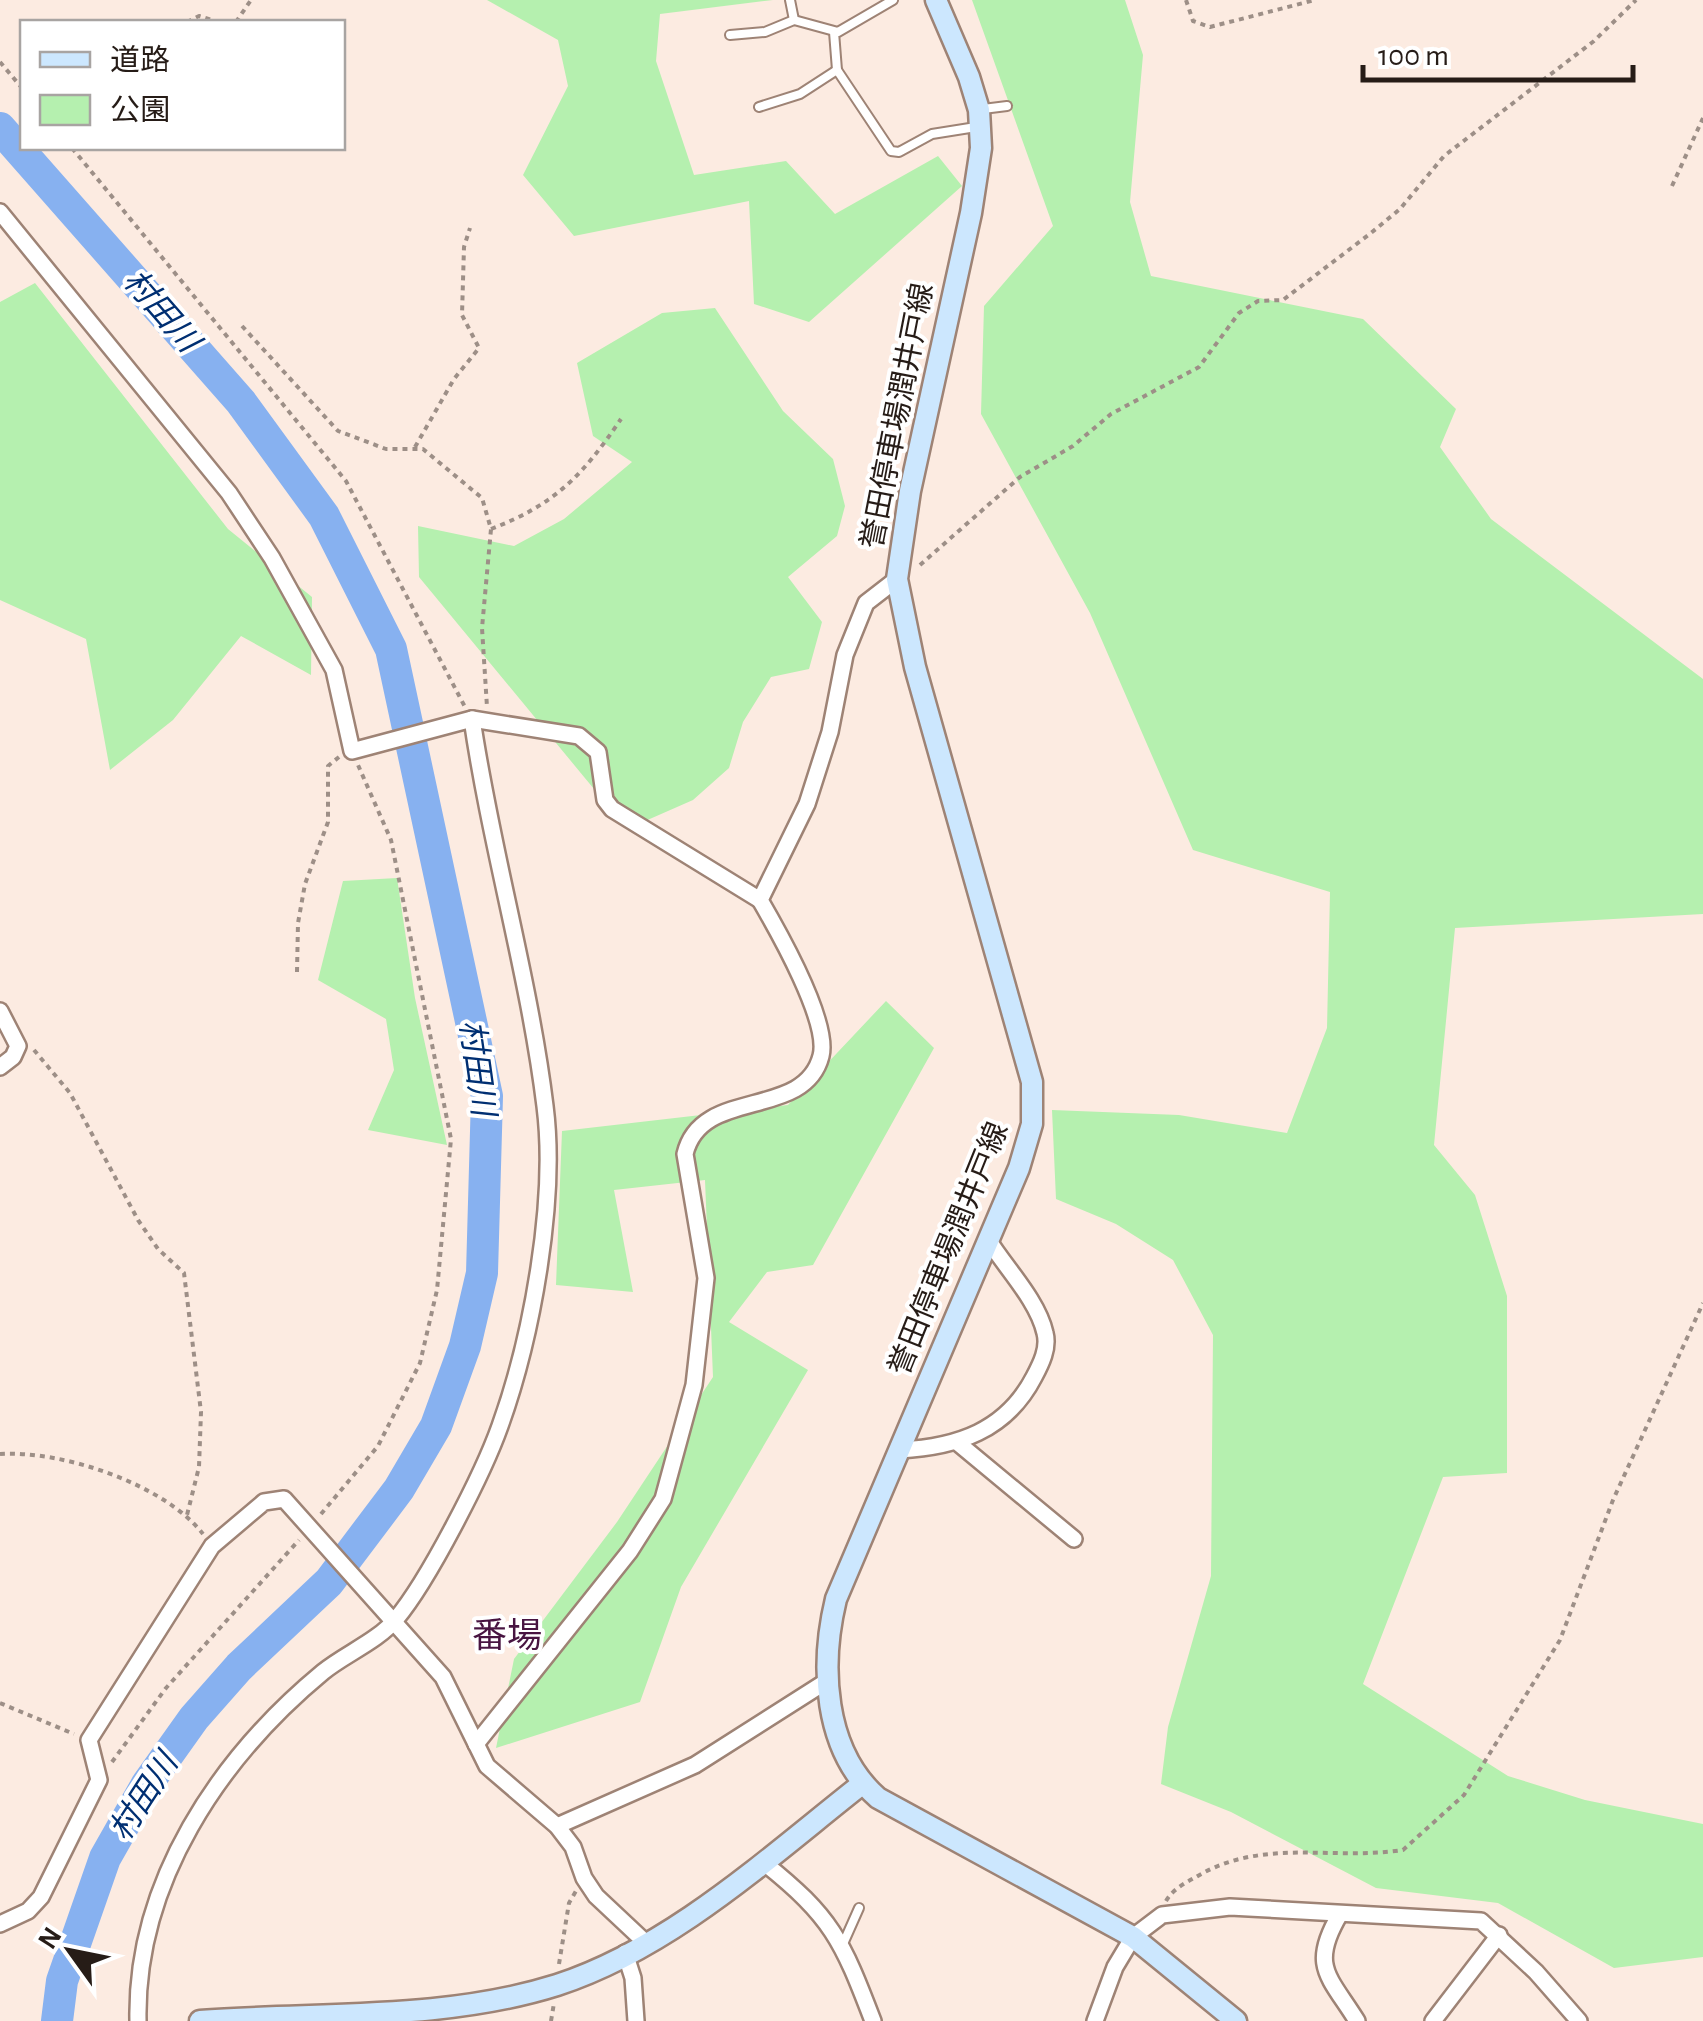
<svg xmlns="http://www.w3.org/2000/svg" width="1703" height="2021" font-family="'Alegreya Sans','Noto Sans JP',sans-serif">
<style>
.green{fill:#b5f0af}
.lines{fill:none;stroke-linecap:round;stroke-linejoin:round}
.river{stroke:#87b1f0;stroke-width:32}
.lane-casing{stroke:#9e8375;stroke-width:12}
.street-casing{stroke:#9e8375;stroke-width:20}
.secondary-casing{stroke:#9e8375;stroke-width:25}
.path{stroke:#9d8f87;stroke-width:4;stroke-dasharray:5 5;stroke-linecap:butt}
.lane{stroke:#fff;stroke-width:8}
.street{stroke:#fff;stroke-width:15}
.secondary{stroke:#cce7fe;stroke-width:20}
.labels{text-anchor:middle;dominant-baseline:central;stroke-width:8;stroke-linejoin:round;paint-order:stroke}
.street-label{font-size:30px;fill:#261c17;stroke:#fff}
.water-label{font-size:32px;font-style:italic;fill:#002f72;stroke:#fff}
.quarter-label{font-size:35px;fill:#481441;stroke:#fff}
</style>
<rect width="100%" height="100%" fill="#fcebe1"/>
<!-- green -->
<g class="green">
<polygon points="487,0 773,0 660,14 656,61 694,175 786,161 835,214 938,156 962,186 809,322 754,304 749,201 574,236 523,175 568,86 558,40"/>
<polygon points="972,0 1125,0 1143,55 1130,202 1151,276 1363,319 1456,409 1440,447 1491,519 1703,679 1703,914 1455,928 1434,1145 1475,1195 1507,1296 1507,1473 1443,1477 1363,1684 1508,1776 1585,1800 1703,1824 1703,1957 1614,1968 1498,1903 1376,1888 1231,1812 1161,1784 1168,1727 1211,1576 1213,1335 1173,1260 1116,1224 1056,1199 1052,1110 1179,1115 1287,1133 1327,1028 1330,892 1193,850 1090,613 981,414 984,306 1053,226"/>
<polygon points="35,283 228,529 312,597 311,675 241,636 173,720 110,770 86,639 0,600 0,302"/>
<polygon points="715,308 783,411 833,459 845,506 837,536 788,577 822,622 809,669 771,677 743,722 729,768 693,800 627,829 419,577 418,526 514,546 564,519 632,462 593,436 577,363 662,313"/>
<polygon points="397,878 415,998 447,1145 368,1130 394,1070 386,1019 318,980 343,881"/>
<polygon points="886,1001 934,1048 813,1265 767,1272 729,1322 808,1370 681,1587 640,1702 496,1748 514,1659 617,1522 713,1377 705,1180 614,1190 633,1292 556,1285 562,1131 788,1105"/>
</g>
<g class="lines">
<!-- river -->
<polyline class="river" points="0,128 241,402 324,516 391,649 487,1096 482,1273 465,1346 436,1426 399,1489 329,1582 239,1667 194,1718 147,1784 105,1858 62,1981 57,2021"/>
<!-- lane casing -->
<g class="lane-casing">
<g id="lane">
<polyline points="790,0 794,20"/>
<polyline points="834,32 837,70 891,151 899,152 932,134 976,127"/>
<polyline points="730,35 765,32 794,20 838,32 893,0"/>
<polyline points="759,107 800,94 837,70"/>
<polyline points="983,109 1007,106"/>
<polyline points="843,1944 859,1908"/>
</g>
</g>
<!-- street casing -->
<g class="street-casing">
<g id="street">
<polyline points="0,212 229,493 272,558 334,670 352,751 472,719 579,736 598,752 605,800 612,809 760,900"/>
<polyline points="0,1011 18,1046 13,1057 0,1067"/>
<polyline points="958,1443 1074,1539"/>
<path d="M900,1450C957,1447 1006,1431 1034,1377C1041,1364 1049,1348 1045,1333C1038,1301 1006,1268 989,1241"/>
<path d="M476,1744L630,1551L663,1499L694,1385L706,1278L685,1154C701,1086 804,1121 821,1056C830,1022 778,931 760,900L807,804L830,732L845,655L866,603L897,579"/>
<polyline points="557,1826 695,1765 827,1681"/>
<path d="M763,1862C832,1917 842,1940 873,2021"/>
<path d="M1340,1914C1309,1966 1329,1976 1357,2021"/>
<polyline points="0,1924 28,1911 41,1897 99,1780 89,1740 212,1546 264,1502 284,1499 443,1677 487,1766 557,1826 573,1847 584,1878 596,1896 645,1942"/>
<polyline points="625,1953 633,1978 636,2021"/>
<path d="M138,2021C135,1883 219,1758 323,1672C345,1654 378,1641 396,1619C428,1581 483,1474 500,1426C532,1337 557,1200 545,1106C529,976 491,849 472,719"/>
<polyline points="1095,2021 1115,1967 1133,1937 1162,1915 1230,1907 1481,1921 1536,1972 1579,2021"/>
<polyline points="1433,2021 1499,1935"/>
</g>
</g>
<!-- secondary casing -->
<g class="secondary-casing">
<g id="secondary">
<path d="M936,0L969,77L979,110L981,148L971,213L910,491L897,579L915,667L1032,1082V1124L1019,1168L836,1599C820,1665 823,1750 878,1798L1133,1937L1236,2021"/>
<path d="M200,2021C317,2012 443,2021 557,1985C671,1948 769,1857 862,1784"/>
</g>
</g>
<!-- path -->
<g class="path">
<polyline points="1186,0 1193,21 1210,27 1315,0"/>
<polyline points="187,22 199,16 218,22"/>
<polyline points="236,22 251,0"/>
<polyline points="0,62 22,88"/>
<polyline points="72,148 346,481 465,707"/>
<polyline points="1672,186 1703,118"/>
<polyline points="242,326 338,431 386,449 423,449 482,498 491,529 482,628 487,707"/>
<polyline points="415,447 454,379 479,348 462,315 464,247 470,228"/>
<path d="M491,529C556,504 583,475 621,419"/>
<polyline points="920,565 1020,477 1073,446 1111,414 1199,367 1239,313 1258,301 1283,300 1371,233 1400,209 1444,156 1594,41 1636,0"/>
<polyline points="297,972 298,923 305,884 328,822 328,766 339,757"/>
<polyline points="34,1050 70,1093 138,1220 158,1249 184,1273 201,1412 199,1467 187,1515"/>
<path d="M0,1454C62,1450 164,1484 203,1534"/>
<polyline points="321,1514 378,1446 420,1363 437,1290 451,1139 391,840 358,765"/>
<polyline points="0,1703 74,1734"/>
<polyline points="112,1762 166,1688 299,1540"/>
<path d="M1166,1901C1173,1889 1185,1883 1196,1877C1262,1837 1332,1861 1403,1850L1464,1795L1560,1640L1613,1500L1703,1303"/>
<polyline points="559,1964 569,1903 576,1891"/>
<polyline points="551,2021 554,2003"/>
</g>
<!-- lane -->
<use href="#lane" class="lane"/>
<!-- street -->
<use href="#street" class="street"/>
<!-- secondary -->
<use href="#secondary" class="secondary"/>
</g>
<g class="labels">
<!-- street labels -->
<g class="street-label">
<text transform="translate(898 416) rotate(-79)">誉田停車場潤井戸線</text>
<text transform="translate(949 1249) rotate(-68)">誉田停車場潤井戸線</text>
</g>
<!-- water labels -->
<g class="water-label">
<text transform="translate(161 311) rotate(49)">村田川</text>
<text transform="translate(477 1068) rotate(82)">村田川</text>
<text transform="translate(144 1797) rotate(-57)">村田川</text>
</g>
<!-- quarter labels -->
<g class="quarter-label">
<text x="507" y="1636">番場</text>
</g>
</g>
<!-- legend -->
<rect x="20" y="20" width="325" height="130" fill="#ffffff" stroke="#a8a4a2" stroke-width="2.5"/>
<rect x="40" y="52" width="50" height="15" fill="#cce7fe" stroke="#a8a4a2" stroke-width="2.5"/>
<text x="110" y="70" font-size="30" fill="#261c17">道路</text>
<rect x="40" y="95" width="50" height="30" fill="#b5f0af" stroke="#a8a4a2" stroke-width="2.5"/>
<text x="110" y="120" font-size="30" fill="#261c17">公園</text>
<!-- north arrow -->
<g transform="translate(70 1951) rotate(303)" stroke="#ffffff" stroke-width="8" paint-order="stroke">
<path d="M0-8L18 38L0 25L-18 38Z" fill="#261c17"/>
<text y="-15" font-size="28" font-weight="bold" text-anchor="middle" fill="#261c17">N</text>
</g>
<!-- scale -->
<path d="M1363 65v15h270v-15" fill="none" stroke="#261c17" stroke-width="5"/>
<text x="1378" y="65" font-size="30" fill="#261c17" stroke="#ffffff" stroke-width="8" paint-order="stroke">100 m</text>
</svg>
